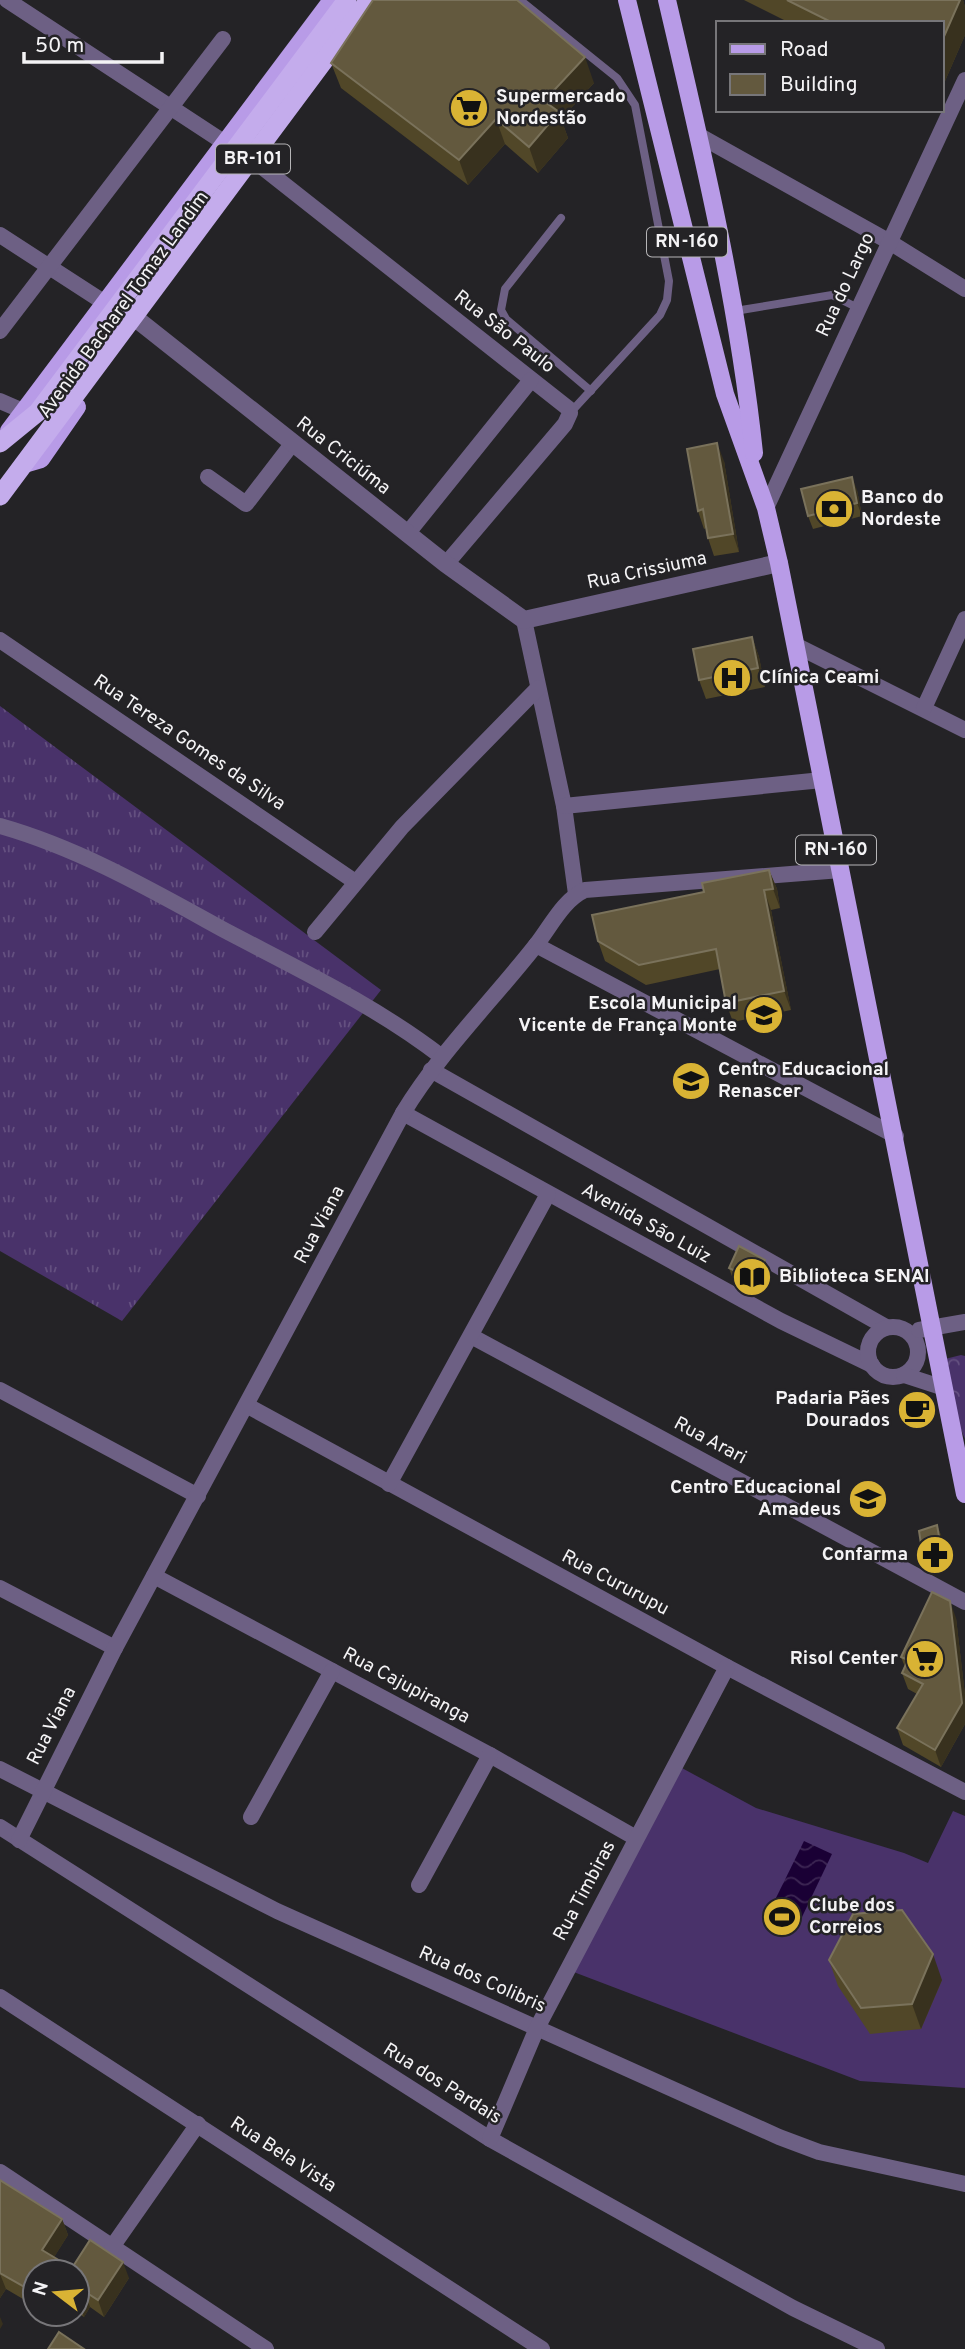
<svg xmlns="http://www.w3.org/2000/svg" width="965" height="2349" font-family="Overpass,sans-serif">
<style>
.grass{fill:url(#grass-tufts)}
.park{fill:url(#park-crowns)}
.pitch{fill:#49326a}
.water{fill:url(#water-waves)}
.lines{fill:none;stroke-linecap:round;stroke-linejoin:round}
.service{stroke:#6d6084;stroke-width:8}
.minor{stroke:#6d6084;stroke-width:16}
.tertiary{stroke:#6d6084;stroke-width:18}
.primary{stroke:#b89be7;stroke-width:18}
.trunk{stroke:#c4acec;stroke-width:19}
.wall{fill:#514728}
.shaded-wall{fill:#38311e}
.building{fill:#63593e;stroke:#7a725b;stroke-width:2}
.labels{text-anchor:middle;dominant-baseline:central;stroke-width:5;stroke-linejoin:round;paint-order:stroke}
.shield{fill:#242326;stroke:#b6b5b7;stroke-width:2}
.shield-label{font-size:18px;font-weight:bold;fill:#f4f3f5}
.poi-label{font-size:19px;font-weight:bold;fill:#f4f3f5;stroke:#242326;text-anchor:start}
.street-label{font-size:19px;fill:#f4f3f5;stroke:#242326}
</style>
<defs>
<pattern id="grass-tufts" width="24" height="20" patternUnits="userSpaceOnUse" patternTransform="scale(1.75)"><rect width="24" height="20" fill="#49326a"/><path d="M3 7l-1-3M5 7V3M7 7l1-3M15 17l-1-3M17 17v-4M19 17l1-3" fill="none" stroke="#645080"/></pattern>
<pattern id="park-crowns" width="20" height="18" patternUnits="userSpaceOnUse" patternTransform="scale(1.75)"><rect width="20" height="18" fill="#49326a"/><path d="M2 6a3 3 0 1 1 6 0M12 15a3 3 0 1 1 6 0" fill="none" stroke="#645080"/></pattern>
<pattern id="water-waves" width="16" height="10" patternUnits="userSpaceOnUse" patternTransform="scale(1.75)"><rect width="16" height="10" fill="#1a0035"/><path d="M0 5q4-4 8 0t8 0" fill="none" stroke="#3c2653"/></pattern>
</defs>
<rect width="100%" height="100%" fill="#242326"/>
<!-- grass -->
<polygon class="grass" points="0,706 381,990 122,1321 0,1251"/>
<!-- park -->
<polygon class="park" points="961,1355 965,1356 965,1439 956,1418 945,1359"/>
<!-- pitch -->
<polygon class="pitch" points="680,1767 756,1808 904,1853 928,1863 953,1811 965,1816 965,2088 860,2081 571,1971"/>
<!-- water -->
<polygon class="water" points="804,1841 832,1854 802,1917 774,1902"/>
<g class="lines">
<!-- service -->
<g class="service">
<polyline points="520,0 617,78 635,105 669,281 667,300 660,315 570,413"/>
<polyline points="561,218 505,289 501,310 506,319 591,391"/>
<polyline points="735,311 832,295 858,308"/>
</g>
<!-- minor -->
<g class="minor">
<polyline points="7,0 225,143"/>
<polyline points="698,135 888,241 965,289"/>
<polyline points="257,163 569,409 570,413 565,424 446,564"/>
<polyline points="0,235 105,303"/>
<polyline points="0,331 223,39"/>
<polyline points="0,401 23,411"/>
<polyline points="208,477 246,504 292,444"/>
<polyline points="766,508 965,80"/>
<polyline points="407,534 531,380"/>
<polyline points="524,620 564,806 576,894"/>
<polyline points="0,640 354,881"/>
<polyline points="797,646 965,730"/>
<polyline points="924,708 965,619"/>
<polyline points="564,806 822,780"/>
<path d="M0,826C81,849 153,891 226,931C300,970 376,1006 442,1057"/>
<polyline points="315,932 402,827 538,688"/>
<polyline points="536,945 896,1136"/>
<polyline points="431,1070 886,1327"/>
<polyline points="403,1113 781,1321 872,1365"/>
<circle cx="893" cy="1352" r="25"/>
<polyline points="919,1330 965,1322"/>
<polyline points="471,1336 965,1602"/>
<polyline points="904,1375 944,1388"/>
<polyline points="0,1390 198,1496"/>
<polyline points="248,1406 727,1667 965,1792"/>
<polyline points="389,1484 548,1194"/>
<polyline points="154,1576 490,1755 636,1838"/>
<polyline points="0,1588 115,1648"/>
<polyline points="0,1769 277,1911 779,2137 819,2152 965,2184"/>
<polyline points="251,1817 332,1671"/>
<polyline points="0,1827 490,2139 793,2308 877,2349"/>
<path d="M19,1840L115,1648L403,1113C440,1052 492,1001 536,945C551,926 563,900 585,890L841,870"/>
<polyline points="419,1885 490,1755"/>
<polyline points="0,1997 542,2349"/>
<polyline points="490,2139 537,2028 727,1667"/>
<polyline points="0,2172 266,2349"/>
<polyline points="112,2247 198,2124"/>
</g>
<!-- tertiary -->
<polyline class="tertiary" points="139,321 446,564 524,620 779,563"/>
<!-- primary -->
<g class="primary">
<polyline points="627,0 725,394 766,508 779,563 965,1494"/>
<path d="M667,0C702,150 738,300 754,453"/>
<polyline points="9,431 332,0"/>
<polyline points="24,464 41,459 77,407"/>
</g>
<!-- trunk -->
<g class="trunk">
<polyline points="0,443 38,412 347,0"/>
<polyline points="0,496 369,0"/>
</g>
</g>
<!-- wall -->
<g class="wall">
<polygon points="744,0 963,0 965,7 965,35 942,88 942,23 790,23"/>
<polygon points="331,63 594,83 561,119 568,138 538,173 505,144 468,185 341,88"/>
<polygon points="724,461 739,552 714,556 708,538 706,528 704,529 698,511"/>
<polygon points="857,490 862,516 813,529 808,516"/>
<polygon points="752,637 759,657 765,687 706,699 699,680"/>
<polygon points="769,870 777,889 780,908 771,910 791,1010 733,1022 726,1003 720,969 646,985 605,961 598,941 704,892"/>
<polygon points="729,1268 770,1274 760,1294 734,1282"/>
<polygon points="937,1525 942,1538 947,1566 928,1570 923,1557"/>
<polygon points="956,1618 965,1695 965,1724 941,1767 903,1745 897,1728 917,1694 908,1689 902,1673 905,1667 901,1657"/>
<polygon points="829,1960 942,1980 921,2029 870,2034 838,1986"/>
<polygon points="0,2180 62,2219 68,2235 54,2257 72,2268 129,2278 104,2317 90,2307 84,2317 77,2312 77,2272 35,2272 35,2306 6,2289 0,2298"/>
</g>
<!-- shaded-wall -->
<g class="shaded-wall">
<polygon points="960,0 963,0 965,7 965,35 942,88 942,41"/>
<polygon points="585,57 594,83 561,119 568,138 538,173 529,147 544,101"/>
<polygon points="496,119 505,144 468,185 459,160"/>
<polygon points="717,443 724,461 739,552 733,534"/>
<polygon points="852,477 857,490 862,516 857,503"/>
<polygon points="752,637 759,657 765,687 758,668"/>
<polygon points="769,870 777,889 780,908 773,889"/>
<polygon points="764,890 771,910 791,1010 784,991"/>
<polygon points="765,1260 770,1274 760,1294 756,1281"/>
<polygon points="937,1525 942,1538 947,1566 942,1553"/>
<polygon points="950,1601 956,1618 965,1695 965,1724 941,1767 935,1750"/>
<polygon points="933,1954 942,1980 921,2029 912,2004"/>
<polygon points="62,2219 68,2235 48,2267 42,2250"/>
<polygon points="123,2262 129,2278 104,2317 98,2300"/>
<polygon points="0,2274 6,2289 0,2298"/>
<polygon points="84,2291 90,2307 84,2317 78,2300"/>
<polygon points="0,2317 3,2324 0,2329"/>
</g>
<!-- building -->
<g class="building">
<polygon points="373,0 517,0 585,57 544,101 559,112 529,147 496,119 459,160 331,63"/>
<polygon points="787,0 960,0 942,41 942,23 833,23"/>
<polygon points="717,443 733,534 708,538 703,509 698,511 687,449"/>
<polygon points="852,477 857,503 808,516 801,489"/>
<polygon points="752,637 758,668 699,680 693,649"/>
<polygon points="769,870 773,889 764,890 784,991 726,1003 716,949 639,965 598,941 592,915 704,892 702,883"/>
<polygon points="739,1246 765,1260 756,1281 729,1268"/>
<polygon points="937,1525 942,1553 923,1557 919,1531"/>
<polygon points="932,1592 950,1601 962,1703 935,1750 897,1728 923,1684 902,1673 908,1660 901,1657"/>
<polygon points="902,1910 933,1954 912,2004 861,2008 829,1960 853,1914"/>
<polygon points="0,2180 62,2219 42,2250 72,2268 90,2240 123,2262 98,2300 84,2291 78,2300 77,2300 77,2272 35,2272 35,2293 0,2273"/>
<polygon points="59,2332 84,2349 48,2349"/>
</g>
<!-- icons -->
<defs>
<g id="supermarket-disc" transform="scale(2.0125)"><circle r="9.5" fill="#d9b334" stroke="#242326"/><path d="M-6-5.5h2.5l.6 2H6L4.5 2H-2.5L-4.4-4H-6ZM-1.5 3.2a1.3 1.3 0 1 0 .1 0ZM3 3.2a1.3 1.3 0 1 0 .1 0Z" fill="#111"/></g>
<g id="bank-disc" transform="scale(2.0125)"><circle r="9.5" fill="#d9b334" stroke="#242326"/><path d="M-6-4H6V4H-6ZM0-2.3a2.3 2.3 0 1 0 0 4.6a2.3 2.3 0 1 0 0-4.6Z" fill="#111"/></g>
<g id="hospital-disc" transform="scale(2.0125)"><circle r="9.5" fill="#d9b334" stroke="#242326"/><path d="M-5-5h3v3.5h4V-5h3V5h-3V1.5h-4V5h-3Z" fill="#111"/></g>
<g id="school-disc" transform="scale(2.0125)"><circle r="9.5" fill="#d9b334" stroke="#242326"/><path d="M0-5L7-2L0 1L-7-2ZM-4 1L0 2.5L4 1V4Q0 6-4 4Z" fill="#111"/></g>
<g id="library-disc" transform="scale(2.0125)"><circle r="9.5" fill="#d9b334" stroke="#242326"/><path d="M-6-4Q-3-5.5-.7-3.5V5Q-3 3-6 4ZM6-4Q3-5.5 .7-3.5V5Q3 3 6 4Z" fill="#111"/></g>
<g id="cafe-disc" transform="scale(2.0125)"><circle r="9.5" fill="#d9b334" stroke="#242326"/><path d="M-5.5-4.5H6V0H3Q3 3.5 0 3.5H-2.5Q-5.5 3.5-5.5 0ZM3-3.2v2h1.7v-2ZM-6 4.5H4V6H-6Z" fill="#111"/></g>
<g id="pharmacy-disc" transform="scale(2.0125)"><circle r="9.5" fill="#d9b334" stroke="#242326"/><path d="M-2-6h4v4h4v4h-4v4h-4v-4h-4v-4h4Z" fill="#111"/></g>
<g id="stadium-disc" transform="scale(2.0125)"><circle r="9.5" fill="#d9b334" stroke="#242326"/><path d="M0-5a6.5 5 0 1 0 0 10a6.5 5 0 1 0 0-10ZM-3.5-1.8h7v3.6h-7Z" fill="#111"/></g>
</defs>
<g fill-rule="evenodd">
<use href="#supermarket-disc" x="469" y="108"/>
<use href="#bank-disc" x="834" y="509"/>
<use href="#hospital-disc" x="732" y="678"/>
<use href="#school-disc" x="764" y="1015"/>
<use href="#school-disc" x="691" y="1081"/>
<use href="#library-disc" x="752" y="1277"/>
<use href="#cafe-disc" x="917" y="1410"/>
<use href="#school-disc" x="868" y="1499"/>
<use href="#pharmacy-disc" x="935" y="1555"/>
<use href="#supermarket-disc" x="925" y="1659"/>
<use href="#stadium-disc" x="782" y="1917"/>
</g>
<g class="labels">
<!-- shield labels -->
<g class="shield">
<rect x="216" y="144.5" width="74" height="29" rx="5"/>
<rect x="647" y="227.5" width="80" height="29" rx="5"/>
<rect x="796" y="835.5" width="80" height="29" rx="5"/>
</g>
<g class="shield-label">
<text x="253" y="159">BR-101</text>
<text x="687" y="242">RN-160</text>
<text x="836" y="850">RN-160</text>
</g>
<!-- poi labels -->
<g class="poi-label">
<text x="496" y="97">Supermercado<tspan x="496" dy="22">Nordestão</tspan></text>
<text x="861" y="498">Banco do<tspan x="861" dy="22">Nordeste</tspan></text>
<text x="759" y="678">Clínica Ceami</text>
<text x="737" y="1004" text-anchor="end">Escola Municipal<tspan x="737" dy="22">Vicente de França Monte</tspan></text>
<text x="718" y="1070">Centro Educacional<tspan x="718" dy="22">Renascer</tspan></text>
<text x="779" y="1277">Biblioteca SENAI</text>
<text x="890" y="1399" text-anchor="end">Padaria Pães<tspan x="890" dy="22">Dourados</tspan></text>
<text x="841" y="1488" text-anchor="end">Centro Educacional<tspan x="841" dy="22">Amadeus</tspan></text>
<text x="908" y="1555" text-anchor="end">Confarma</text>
<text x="898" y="1659" text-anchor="end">Risol Center</text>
<text x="809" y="1906">Clube dos<tspan x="809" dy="22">Correios</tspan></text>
</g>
<!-- street labels -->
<g class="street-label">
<text transform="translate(846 285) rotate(-65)">Rua do Largo</text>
<text transform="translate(124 305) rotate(-54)">Avenida Bacharel Tomaz Landim</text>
<text transform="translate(504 332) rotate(38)">Rua São Paulo</text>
<text transform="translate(343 456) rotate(38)">Rua Criciúma</text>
<text transform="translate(647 571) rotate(-12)">Rua Crissiuma</text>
<text transform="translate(189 743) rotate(34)">Rua Tereza Gomes da Silva</text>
<text transform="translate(646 1224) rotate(29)">Avenida São Luiz</text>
<text transform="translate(320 1225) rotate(-62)">Rua Viana</text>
<text transform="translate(710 1441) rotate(28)">Rua Arari</text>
<text transform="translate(615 1583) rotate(28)">Rua Cururupu</text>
<text transform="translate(406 1686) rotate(28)">Rua Cajupiranga</text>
<text transform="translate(52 1726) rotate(-63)">Rua Viana</text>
<text transform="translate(585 1891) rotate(-62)">Rua Timbiras</text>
<text transform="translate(482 1980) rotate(24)">Rua dos Colibris</text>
<text transform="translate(442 2084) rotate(32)">Rua dos Pardais</text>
<text transform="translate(283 2155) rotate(33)">Rua Bela Vista</text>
</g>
</g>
<!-- legend -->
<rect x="716" y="21" width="228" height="91" fill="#242326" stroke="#777679" stroke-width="2"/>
<rect x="730" y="44" width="35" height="10" fill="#b89be7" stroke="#777679" stroke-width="2"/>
<text x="780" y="56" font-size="21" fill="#f4f3f5">Road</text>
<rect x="730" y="74" width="35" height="21" fill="#63593e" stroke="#777679" stroke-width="2"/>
<text x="780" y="91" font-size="21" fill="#f4f3f5">Building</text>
<!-- north arrow -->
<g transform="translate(56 2293) rotate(286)"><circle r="33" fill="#242326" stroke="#777679" stroke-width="2"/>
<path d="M0-5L12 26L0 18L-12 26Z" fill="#d9b334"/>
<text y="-10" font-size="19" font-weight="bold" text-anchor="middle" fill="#f4f3f5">N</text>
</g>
<!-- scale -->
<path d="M24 52v10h138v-10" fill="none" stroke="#f4f3f5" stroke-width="3.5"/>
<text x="35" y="52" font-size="21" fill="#f4f3f5" stroke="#242326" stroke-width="5" paint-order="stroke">50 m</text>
</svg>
